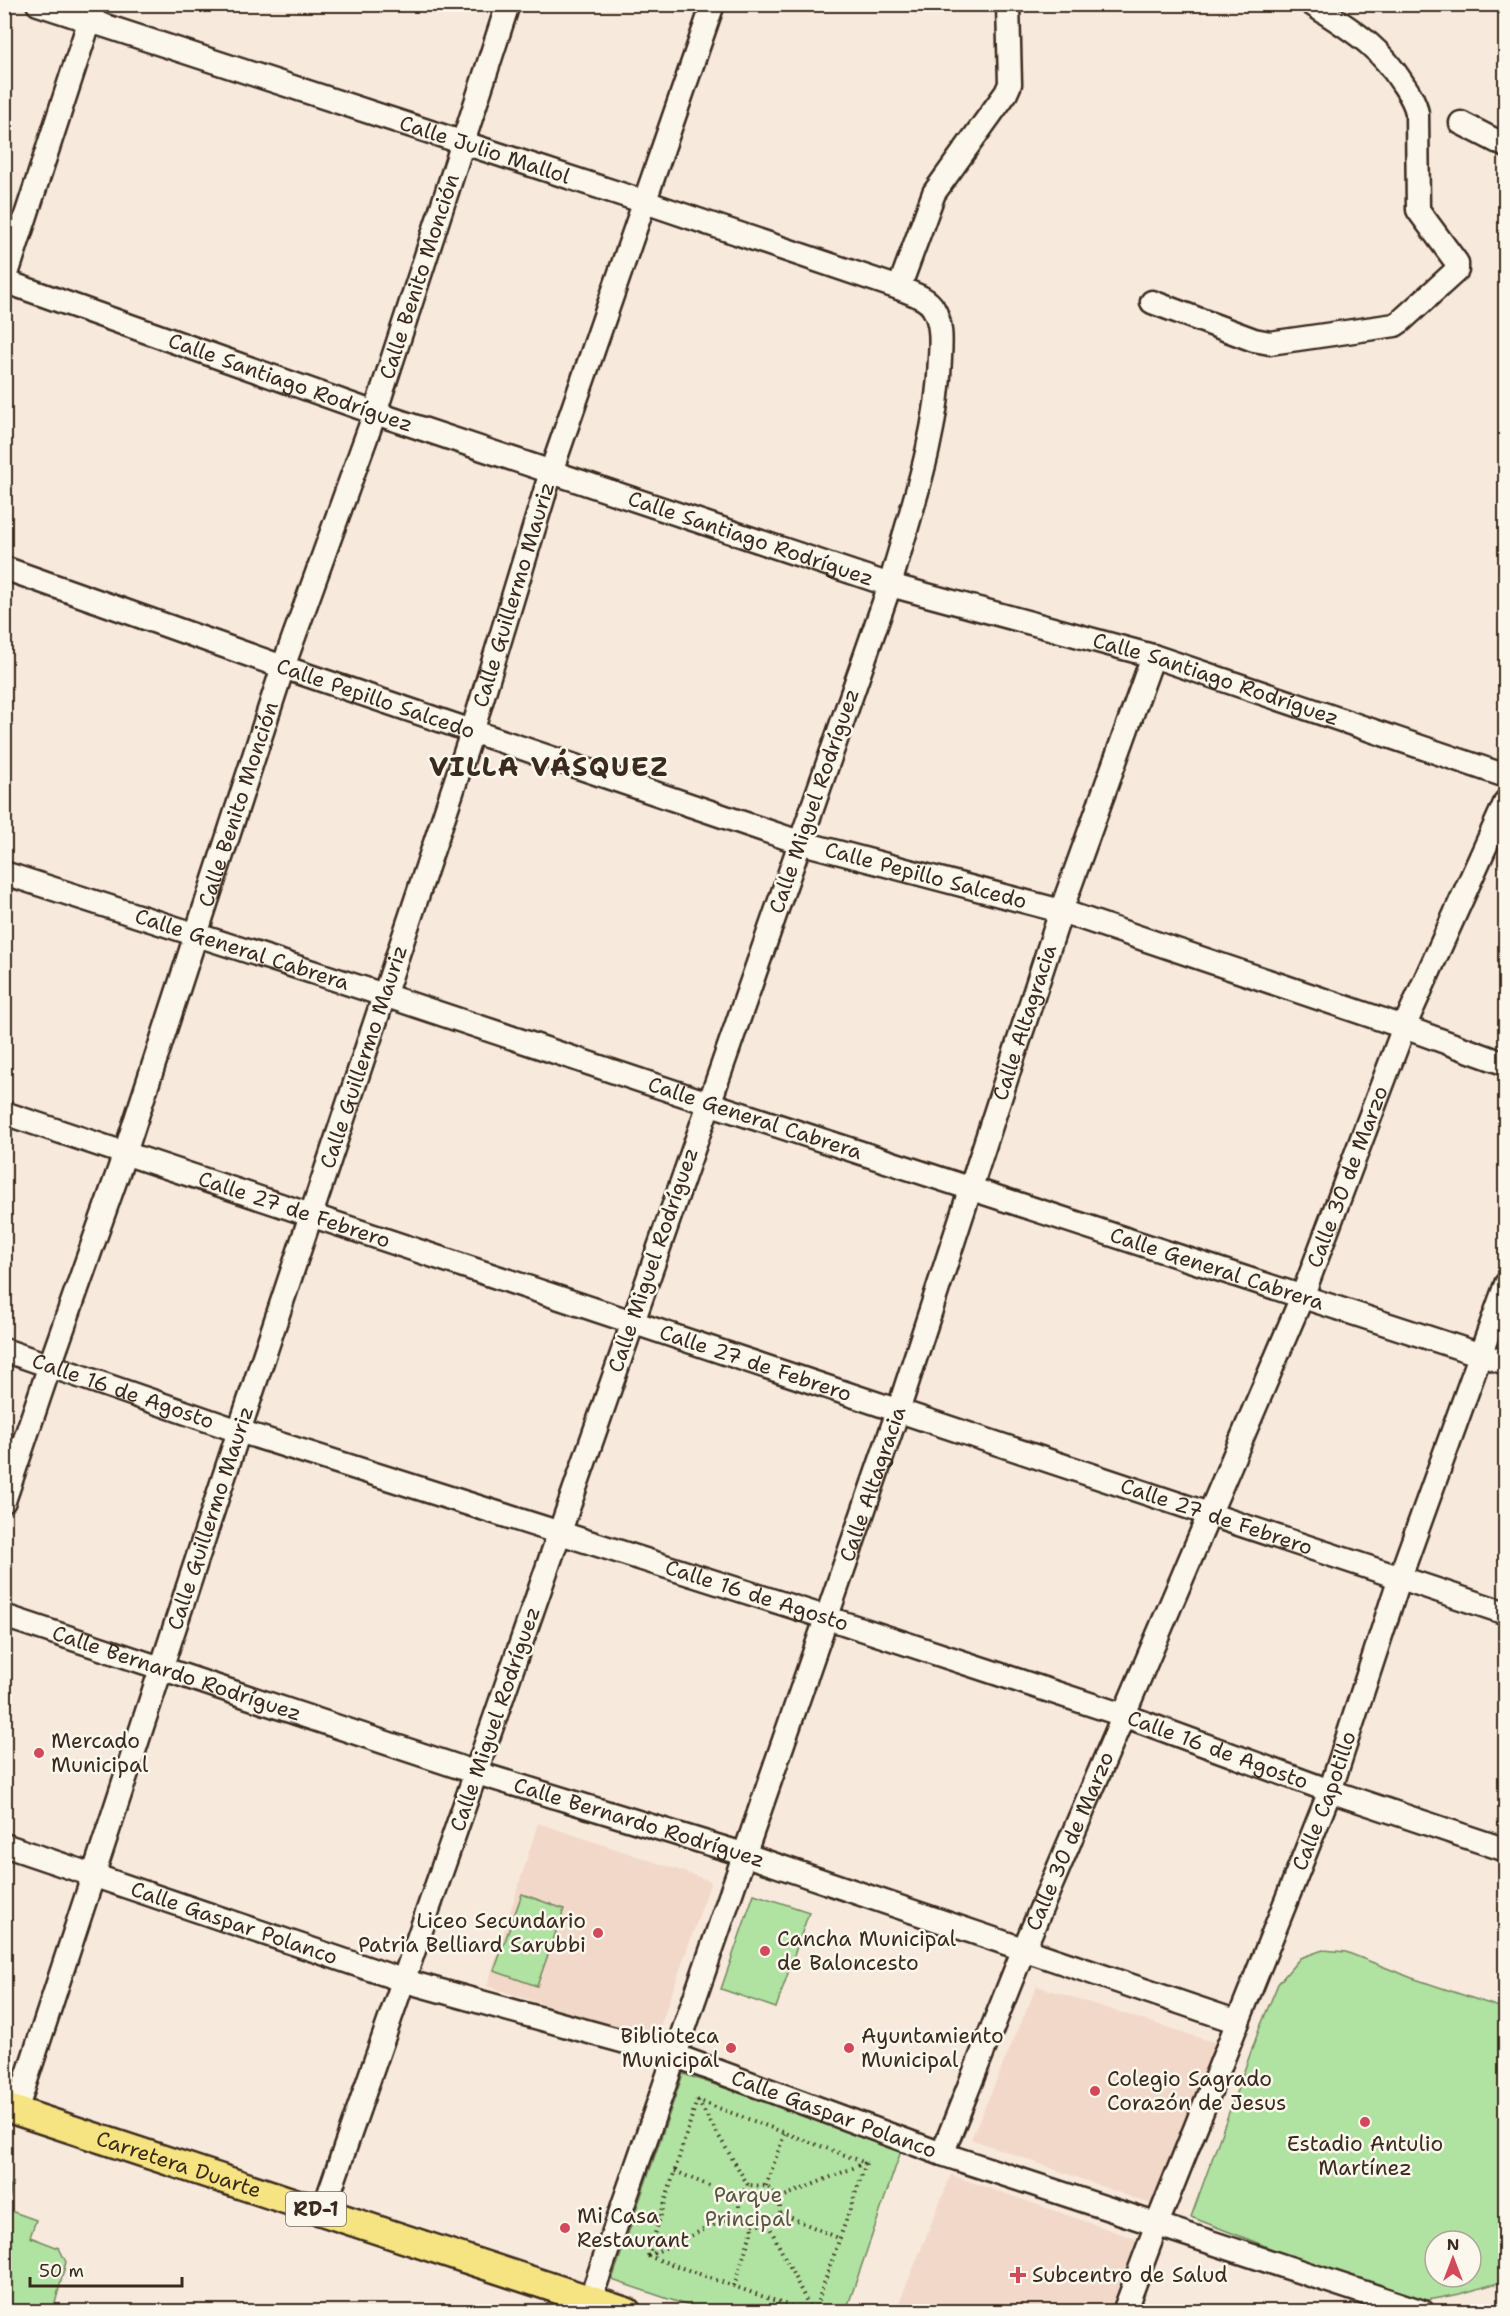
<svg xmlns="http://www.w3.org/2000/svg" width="1510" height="2316" font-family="'Shantell Sans',sans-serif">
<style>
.built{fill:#f2d8c8}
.green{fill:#b0e2a2;stroke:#768660;stroke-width:1.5;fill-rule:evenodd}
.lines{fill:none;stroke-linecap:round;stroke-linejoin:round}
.minor-casing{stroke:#3b2a1e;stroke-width:27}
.major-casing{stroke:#3b2a1e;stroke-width:32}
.path{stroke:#3b2a1e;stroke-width:4;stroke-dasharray:1.5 4.5;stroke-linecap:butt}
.minor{stroke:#fbf7ec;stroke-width:22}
.major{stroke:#f6e381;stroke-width:27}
.poi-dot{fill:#d1495b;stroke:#fbf7ec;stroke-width:2}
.labels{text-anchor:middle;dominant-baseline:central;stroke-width:5;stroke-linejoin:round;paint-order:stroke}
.shield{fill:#fbf7ec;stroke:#75685c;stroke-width:1.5}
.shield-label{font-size:20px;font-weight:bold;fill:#3b2a1e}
.street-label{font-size:21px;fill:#3b2a1e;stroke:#fbf7ec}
.poi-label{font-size:21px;fill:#3b2a1e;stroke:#fbf7ec;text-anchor:start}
.park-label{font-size:21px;fill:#58583f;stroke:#fbf7ec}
.district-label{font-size:27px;font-weight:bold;letter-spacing:1.5px;fill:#3b2a1e;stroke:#fbf7ec}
</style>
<rect width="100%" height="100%" fill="#f7e9dc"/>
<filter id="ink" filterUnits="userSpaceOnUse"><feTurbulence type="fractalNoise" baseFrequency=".0167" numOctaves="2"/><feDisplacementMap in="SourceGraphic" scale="12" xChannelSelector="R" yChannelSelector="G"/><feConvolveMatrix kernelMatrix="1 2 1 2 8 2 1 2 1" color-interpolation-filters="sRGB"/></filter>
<g filter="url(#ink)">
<!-- built -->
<g class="built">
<polygon points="538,1823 711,1881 655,2041 487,1986"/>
<polygon points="1037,1986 1216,2043 1153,2205 971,2139"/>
<polygon points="951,2175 1136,2239 1112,2311 896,2311"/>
</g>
<!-- green -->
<g class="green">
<polygon points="522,1894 564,1909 537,1986 494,1971"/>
<polygon points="754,1894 809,1912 776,2008 721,1989"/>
<path d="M1323,1950L1346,1952L1412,1978L1505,2009V2281L1460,2294L1411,2303L1191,2217L1260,2027L1278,1984L1300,1958ZM1435,2241H1471V2277H1435Z"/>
<polygon points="683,2074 902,2148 846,2311 704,2311 612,2280"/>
<polygon points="4,2180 11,2187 8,2210 36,2220 30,2237 59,2248 66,2262 53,2311 5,2311"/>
</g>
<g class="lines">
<!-- minor casing -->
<g class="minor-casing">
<g id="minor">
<path id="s1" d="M38,4L645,202L899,288C910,293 927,297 933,308C942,322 941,342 940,358C938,436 911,510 890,585L323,2211"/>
<polyline points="1461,123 1506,146"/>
<path id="s2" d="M4,281L375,413L890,585L1153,656L1506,776"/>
<polyline points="4,283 95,4"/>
<polyline points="899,288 934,193 1006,93 1010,84 1008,4"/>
<path d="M1152,302L1254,340L1270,343L1395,325L1401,321L1457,270V263L1418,210L1417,113C1415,101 1409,93 1403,84C1377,43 1351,30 1312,4"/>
<path id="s3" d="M4,568L283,667L799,842L1061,911L1404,1027L1506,1064"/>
<path id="s4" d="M4,873L384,995L708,1103L1506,1363"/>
<path id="s5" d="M4,1113L1506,1613"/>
<path id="s6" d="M4,1350L239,1431L828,1618L1123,1715L1330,1791L1506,1850"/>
<path id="s7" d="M4,1501L50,1365L125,1153L283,667L375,413L508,4"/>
<path id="s8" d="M4,1616L477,1773L743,1854L1238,2022"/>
<path id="s9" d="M4,1845L405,1981L676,2056L942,2154L1423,2312"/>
<path id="s10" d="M16,2111L239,1431L472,732L551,472L713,4"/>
<path id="s11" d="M942,2154L1023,1951L1302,1297L1404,1027L1506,801"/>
<path id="s12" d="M586,2312L898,1411L1061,911L1153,656"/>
<path id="s13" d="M1124,2312L1157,2224L1330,1791L1400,1577L1506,1284"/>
</g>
</g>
<!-- major casing -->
<g class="major-casing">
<g id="major">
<path id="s14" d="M4,2107L627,2312"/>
</g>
</g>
<!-- path -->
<g class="path">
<polyline points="697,2100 866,2163"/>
<polyline points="698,2101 748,2185"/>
<polyline points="675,2171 739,2199"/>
<polyline points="766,2186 785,2132"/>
<polyline points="780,2198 865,2163"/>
<polyline points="739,2213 754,2224 768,2224 780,2213 780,2198 766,2186 748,2185"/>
<polyline points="739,2213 739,2199 748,2185"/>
<polyline points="780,2213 841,2239"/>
<polyline points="768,2224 812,2312"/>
<polyline points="648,2256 807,2312"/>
<polyline points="648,2256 697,2100"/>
<polyline points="648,2256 739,2213"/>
<polyline points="734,2286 754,2224"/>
<polyline points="814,2312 866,2163"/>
</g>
<!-- minor -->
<use href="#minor" class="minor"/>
<!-- major -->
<use href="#major" class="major"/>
</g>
</g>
<!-- markers -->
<g class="poi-dot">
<circle cx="39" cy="1753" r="6"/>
<circle cx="598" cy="1933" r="6"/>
<circle cx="765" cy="1951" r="6"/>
<circle cx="731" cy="2048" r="6"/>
<circle cx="849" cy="2048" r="6"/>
<circle cx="1095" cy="2091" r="6"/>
<circle cx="1365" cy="2122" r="6"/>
<circle cx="565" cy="2228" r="6"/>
<path d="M1015 2266h6v6h6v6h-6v6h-6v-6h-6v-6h6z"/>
</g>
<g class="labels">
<!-- shield labels -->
<rect class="shield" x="286" y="2192" width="60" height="34" rx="4.5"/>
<g class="shield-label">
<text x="316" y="2209">RD-1</text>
</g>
<!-- street labels -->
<g class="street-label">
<text stroke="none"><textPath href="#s1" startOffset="470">Calle Julio Mallol</textPath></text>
<text stroke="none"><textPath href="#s7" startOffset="1293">Calle Benito Monción</textPath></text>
<text stroke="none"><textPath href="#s2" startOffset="304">Calle Santiago Rodríguez</textPath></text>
<text stroke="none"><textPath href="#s2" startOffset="790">Calle Santiago Rodríguez</textPath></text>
<text stroke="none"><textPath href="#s10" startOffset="1596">Calle Guillermo Mauriz</textPath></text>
<text stroke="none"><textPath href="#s2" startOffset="1276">Calle Santiago Rodríguez</textPath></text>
<text stroke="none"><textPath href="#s3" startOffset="394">Calle Pepillo Salcedo</textPath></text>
<text transform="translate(814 801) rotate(-71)">Calle Miguel Rodríguez</text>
<text stroke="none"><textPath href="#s7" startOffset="735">Calle Benito Monción</textPath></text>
<text stroke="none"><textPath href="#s3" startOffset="972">Calle Pepillo Salcedo</textPath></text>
<text stroke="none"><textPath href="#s4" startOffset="250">Calle General Cabrera</textPath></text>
<text stroke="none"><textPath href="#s12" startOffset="1362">Calle Altagracia</textPath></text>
<text stroke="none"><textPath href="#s10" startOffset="1110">Calle Guillermo Mauriz</textPath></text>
<text stroke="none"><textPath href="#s4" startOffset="790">Calle General Cabrera</textPath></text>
<text stroke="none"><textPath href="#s11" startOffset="1058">Calle 30 de Marzo</textPath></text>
<text stroke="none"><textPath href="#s5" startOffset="306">Calle 27 de Febrero</textPath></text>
<text transform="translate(653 1260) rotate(-71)">Calle Miguel Rodríguez</text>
<text stroke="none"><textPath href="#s4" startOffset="1276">Calle General Cabrera</textPath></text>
<text stroke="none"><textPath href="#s5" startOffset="792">Calle 27 de Febrero</textPath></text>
<text stroke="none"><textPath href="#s6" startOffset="126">Calle 16 de Agosto</textPath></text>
<text stroke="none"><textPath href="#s12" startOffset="876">Calle Altagracia</textPath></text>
<text stroke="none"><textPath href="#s5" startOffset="1278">Calle 27 de Febrero</textPath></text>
<text stroke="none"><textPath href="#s10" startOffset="624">Calle Guillermo Mauriz</textPath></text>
<text stroke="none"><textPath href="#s6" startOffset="792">Calle 16 de Agosto</textPath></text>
<text stroke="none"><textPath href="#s8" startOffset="182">Calle Bernardo Rodríguez</textPath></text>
<text transform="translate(495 1719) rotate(-71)">Calle Miguel Rodríguez</text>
<text stroke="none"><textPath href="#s6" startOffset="1278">Calle 16 de Agosto</textPath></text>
<text stroke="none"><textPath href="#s13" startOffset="549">Calle Capotillo</textPath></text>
<text stroke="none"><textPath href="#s8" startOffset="668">Calle Bernardo Rodríguez</textPath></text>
<text stroke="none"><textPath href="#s11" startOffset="338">Calle 30 de Marzo</textPath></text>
<text stroke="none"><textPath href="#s9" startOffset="243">Calle Gaspar Polanco</textPath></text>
<text stroke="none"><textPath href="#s9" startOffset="873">Calle Gaspar Polanco</textPath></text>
<text stroke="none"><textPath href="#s14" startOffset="184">Carretera Duarte</textPath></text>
</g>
<!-- poi labels -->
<g class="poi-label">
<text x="51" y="1741">Mercado<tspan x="51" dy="24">Municipal</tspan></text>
<text x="586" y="1921" text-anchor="end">Liceo Secundario<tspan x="586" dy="24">Patria Belliard Sarubbi</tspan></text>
<text x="777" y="1939">Cancha Municipal<tspan x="777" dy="24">de Baloncesto</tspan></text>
<text x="719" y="2036" text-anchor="end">Biblioteca<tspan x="719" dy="24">Municipal</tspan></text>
<text x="861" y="2036">Ayuntamiento<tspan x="861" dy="24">Municipal</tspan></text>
<text x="1107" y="2079">Colegio Sagrado<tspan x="1107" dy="24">Corazón de Jesus</tspan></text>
<text x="1365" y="2144" text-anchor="middle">Estadio Antulio<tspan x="1365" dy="24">Martínez</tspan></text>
<text x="577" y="2216">Mi Casa<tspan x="577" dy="24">Restaurant</tspan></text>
<text x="1032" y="2275">Subcentro de Salud</text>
</g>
<!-- park labels -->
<g class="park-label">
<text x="748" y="2195">Parque<tspan x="748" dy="24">Principal</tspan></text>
</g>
<!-- district labels -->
<g class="district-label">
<text x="549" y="766">VILLA VÁSQUEZ</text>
</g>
</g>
<!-- margin -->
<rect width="1510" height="2316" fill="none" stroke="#fbf7ec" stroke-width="24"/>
<rect x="12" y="12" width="1486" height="2292" fill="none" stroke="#3b2a1e" stroke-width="2" filter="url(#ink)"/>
<!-- north arrow -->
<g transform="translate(1453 2259)"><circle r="28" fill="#fbf7ec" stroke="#aea59a" stroke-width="1.5"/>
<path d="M0-4.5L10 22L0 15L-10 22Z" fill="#d1495b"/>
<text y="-9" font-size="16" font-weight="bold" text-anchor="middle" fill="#3b2a1e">N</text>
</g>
<!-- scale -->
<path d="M30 2277v9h152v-9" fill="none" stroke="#3b2a1e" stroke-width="3"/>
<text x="39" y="2277" font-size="18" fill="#3b2a1e" stroke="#fbf7ec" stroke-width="4.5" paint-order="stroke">50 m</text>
</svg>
